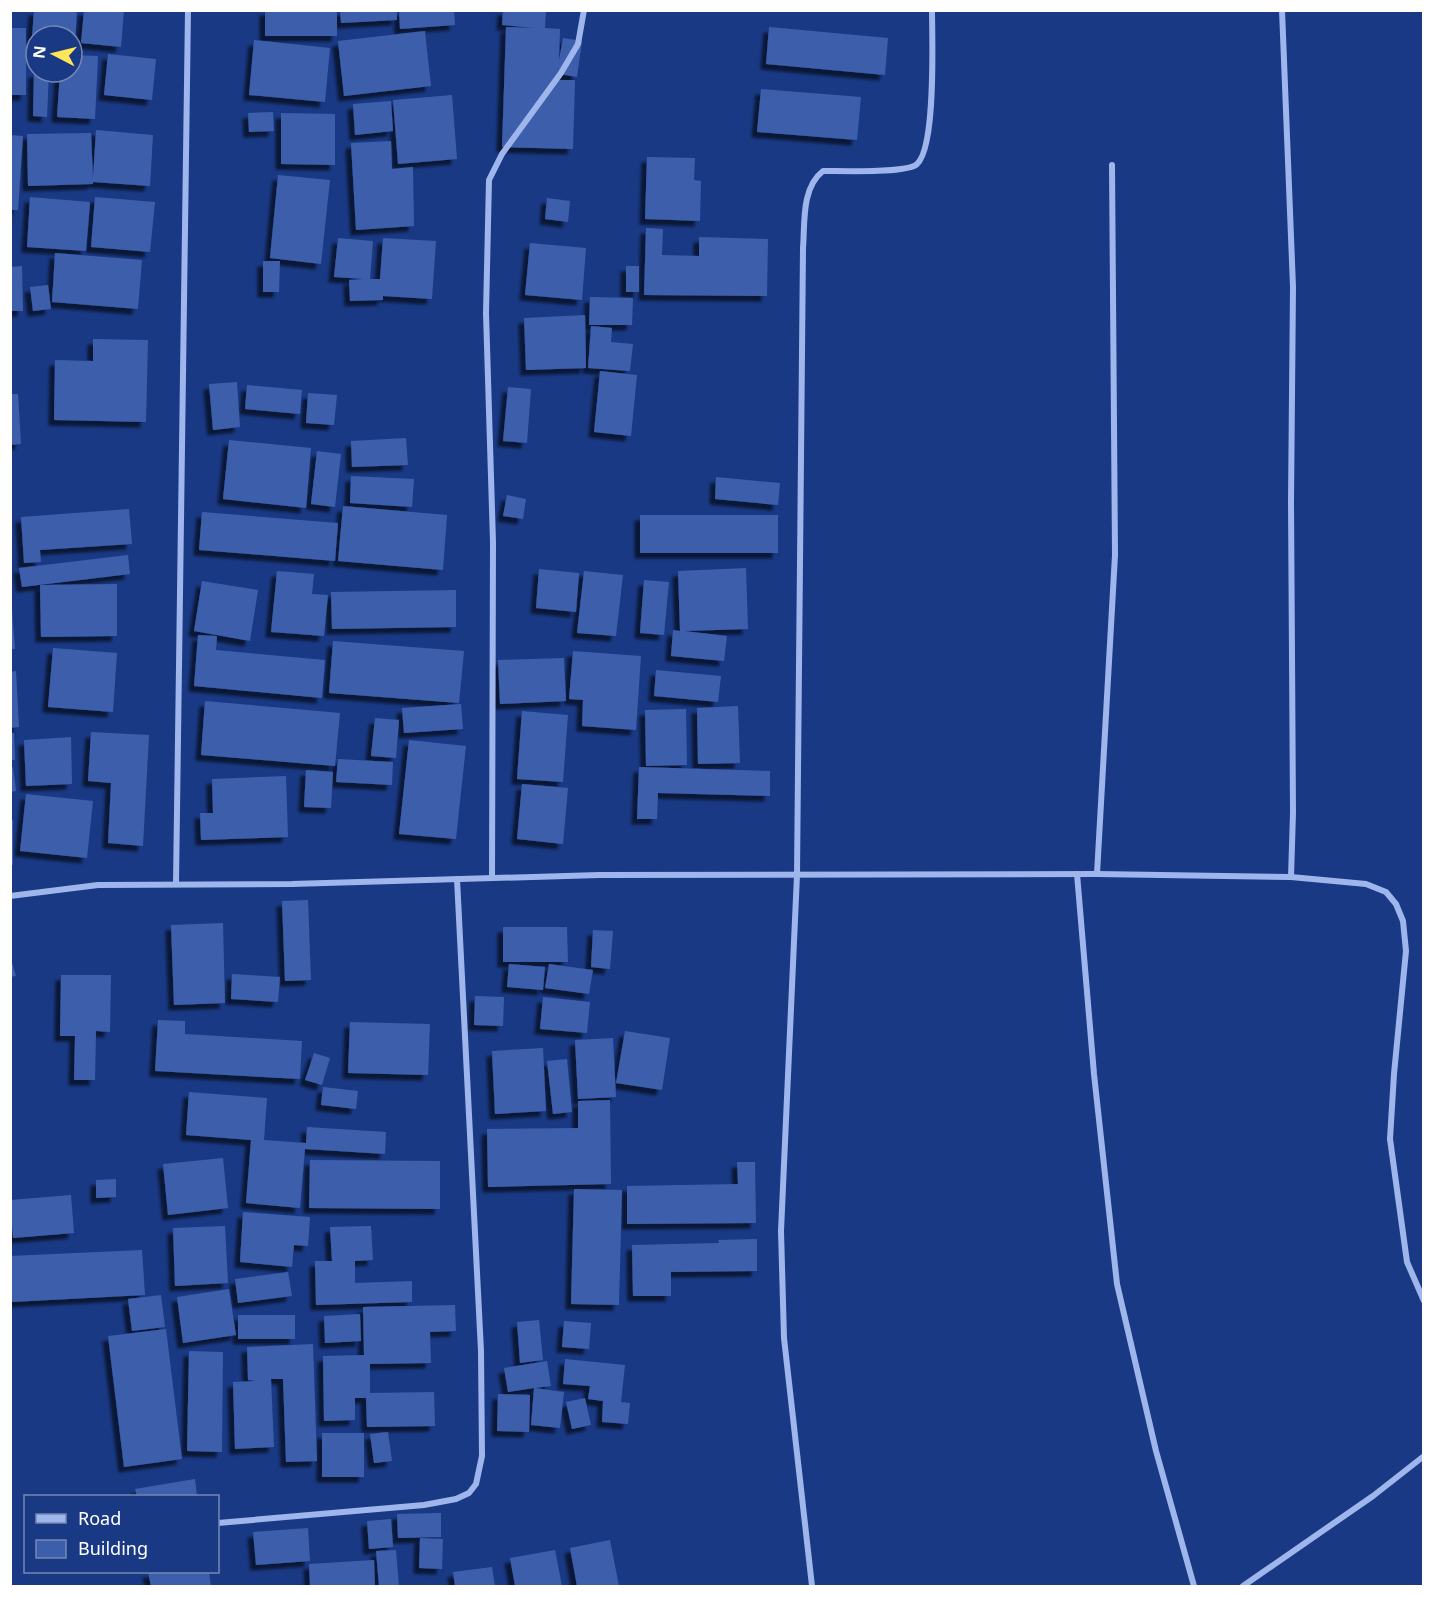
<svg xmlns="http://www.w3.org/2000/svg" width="1434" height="1597" font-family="'Noto Sans',sans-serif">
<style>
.building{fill:#3d5fab;filter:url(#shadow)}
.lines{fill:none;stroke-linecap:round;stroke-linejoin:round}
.minor{stroke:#9eb6ec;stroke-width:6}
</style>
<defs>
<filter id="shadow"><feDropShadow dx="-5.5" dy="5.5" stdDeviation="1.5" flood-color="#0009"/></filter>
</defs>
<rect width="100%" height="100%" fill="#193984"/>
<!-- building -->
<g class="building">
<polygon points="34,10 77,10 75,42 72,42 72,36 36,36 36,38 32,38"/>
<polygon points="84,10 124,10 121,47 81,43"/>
<rect x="265" y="10" width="72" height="26"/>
<polygon points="340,10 397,10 397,20 341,23"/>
<polygon points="399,10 454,10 455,25 400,29"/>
<polygon points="503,10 546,10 545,28 560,29 559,60 563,38 582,41 577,77 559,74 558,80 575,80 573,149 502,147 506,27 535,28 502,25"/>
<polygon points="769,27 888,38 885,75 766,64"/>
<rect x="10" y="28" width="16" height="67"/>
<polygon points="425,31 431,86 344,96 338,41"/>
<polygon points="254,40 330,48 325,102 249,95"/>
<polygon points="108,54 156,59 152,100 104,95"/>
<polygon points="72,55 98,56 95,119 57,117 60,72 72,72"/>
<polygon points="34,72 49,72 47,117 33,116"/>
<polygon points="761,89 861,97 857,140 757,132"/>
<polygon points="452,95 457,159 398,164 393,100"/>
<polygon points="391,101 393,131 355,135 353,104"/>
<polygon points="273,112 274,131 249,132 248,113"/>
<polygon points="281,113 335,114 335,165 281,164"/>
<polygon points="96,130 153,135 150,186 93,182 93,184 28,186 27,134 91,133 93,178"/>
<polygon points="10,135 23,136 18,210 10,210"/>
<polygon points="391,141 392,169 413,167 414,226 356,230 351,143"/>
<polygon points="647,157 695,158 694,180 701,181 700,221 645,219"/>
<polygon points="278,175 330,180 321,264 270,258"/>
<polygon points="30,197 90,202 86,251 27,247"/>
<polygon points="95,197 155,202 150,252 91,247"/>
<polygon points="547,198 570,201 568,222 545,219"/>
<polygon points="646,228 663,229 662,255 699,256 699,237 768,239 767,296 644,295"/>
<polygon points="338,238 373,241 370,279 380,279 383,238 436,241 432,299 383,296 383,300 350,301 349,280 364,279 334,277"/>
<polygon points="530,243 586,248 582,300 525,295"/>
<polygon points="55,253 142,260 138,309 52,302"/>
<polygon points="263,261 280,261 279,292 263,292"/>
<polygon points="22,266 23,311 10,311 10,267"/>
<rect x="626" y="266" width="13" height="26"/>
<polygon points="48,285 51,309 33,311 30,287"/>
<polygon points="590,297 633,298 632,325 589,325"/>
<polygon points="585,315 586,368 526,370 524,318"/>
<polygon points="591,326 612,328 611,342 633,344 630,371 588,368"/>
<polygon points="93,339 148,340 146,422 54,420 55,360 93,361"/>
<polygon points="600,371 637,375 631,436 594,432"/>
<polygon points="237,382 240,427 213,430 209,384"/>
<polygon points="247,385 302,390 300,414 245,409"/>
<polygon points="508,387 531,389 527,443 503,441"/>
<polygon points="308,393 337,395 334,425 306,423"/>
<polygon points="10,394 18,394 21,444 10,445"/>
<polygon points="406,438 408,465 352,467 351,441"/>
<polygon points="229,440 311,448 306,508 223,499"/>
<polygon points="317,451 341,454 335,507 311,504"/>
<polygon points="351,476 414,479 412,507 350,503"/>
<polygon points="716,477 780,483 778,505 715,499"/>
<polygon points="507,495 526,499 523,519 503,516"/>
<polygon points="343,506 447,515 443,570 338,561"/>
<polygon points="129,509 132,544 40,550 41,562 24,563 21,517"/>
<polygon points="202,512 338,523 335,561 199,550"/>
<rect x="640" y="515" width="138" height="38"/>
<polygon points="128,555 130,574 22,587 19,568"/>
<polygon points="746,568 748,629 684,631 727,636 724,661 671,656 673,630 680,631 678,571"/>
<polygon points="539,569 579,573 576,612 536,608"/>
<polygon points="277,571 314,574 312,594 328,595 324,636 271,632"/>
<polygon points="584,571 623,575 616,636 577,633"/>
<polygon points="644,580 669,582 664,635 640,633"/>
<polygon points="202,581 258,590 250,641 194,631"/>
<polygon points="117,584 117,636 41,637 40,585"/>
<polygon points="456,590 456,627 332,629 331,592"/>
<polygon points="10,609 12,609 15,649 10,649"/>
<polygon points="198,635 217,636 216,650 325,660 322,698 194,686"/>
<polygon points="333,641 464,651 459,703 329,693"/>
<polygon points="53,648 117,653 113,712 48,707"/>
<polygon points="573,651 641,656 636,730 582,726 583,700 569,699"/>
<polygon points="564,658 566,701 500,704 498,660"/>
<polygon points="656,670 721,676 718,702 654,696"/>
<polygon points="16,671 19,727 10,728 10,672"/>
<polygon points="205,701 340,713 335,766 201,755"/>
<polygon points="461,704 463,729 404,733 402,708"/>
<polygon points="738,706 740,763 698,764 697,708"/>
<polygon points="686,709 687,765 646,766 645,710"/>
<polygon points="522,711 568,715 563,782 517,779"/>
<polygon points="375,718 399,720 396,758 371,756"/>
<polygon points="91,732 149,735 143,846 108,843 111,783 88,781"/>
<polygon points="10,733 14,733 15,760 10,760"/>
<polygon points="71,737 72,784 26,786 24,740"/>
<polygon points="409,740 466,746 456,839 399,834"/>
<polygon points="338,759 393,762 392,785 336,782"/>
<polygon points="10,767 13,767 16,791 10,792"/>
<polygon points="639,767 770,771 770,796 658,793 657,819 637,819"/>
<polygon points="306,770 333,772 331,808 304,807"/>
<polygon points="286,776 288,837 201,840 200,813 213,813 212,779"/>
<polygon points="522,784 568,788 563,844 517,839"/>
<polygon points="26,794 93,801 87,858 20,851"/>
<rect x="10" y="820" width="3" height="45"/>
<polygon points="308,900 311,980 285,981 282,901"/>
<polygon points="223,923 225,1003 174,1005 171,925"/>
<polygon points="503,927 567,927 568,962 503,962"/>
<polygon points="593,930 613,931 610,969 591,967"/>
<polygon points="10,956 16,976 10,977"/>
<polygon points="509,964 545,967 543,990 507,987"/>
<polygon points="549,964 593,970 589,994 545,988"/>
<polygon points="232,974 280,977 278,1002 231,999"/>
<polygon points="61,975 111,975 110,1032 96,1031 95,1080 74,1080 75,1036 60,1036"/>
<polygon points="475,996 504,997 503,1026 474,1025"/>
<polygon points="543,997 590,1002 587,1033 540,1029"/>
<polygon points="158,1020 185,1021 185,1034 302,1041 300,1079 155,1071"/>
<polygon points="350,1022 430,1024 428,1075 348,1073"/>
<polygon points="625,1031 670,1038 662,1090 616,1083"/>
<polygon points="613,1038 616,1097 578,1099 575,1040"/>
<polygon points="543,1048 546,1111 495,1114 492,1051"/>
<polygon points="314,1053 330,1058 322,1085 305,1080"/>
<polygon points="567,1059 572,1112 553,1114 547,1061"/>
<polygon points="323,1087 358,1091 356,1109 321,1105"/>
<polygon points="189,1092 267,1098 264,1140 306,1143 307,1127 386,1132 385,1154 305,1149 300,1208 246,1203 251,1140 186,1135"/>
<polygon points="610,1100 611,1184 488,1187 487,1129 578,1128 578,1101"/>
<polygon points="223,1158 228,1208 168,1215 163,1164"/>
<polygon points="310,1160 440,1161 440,1209 309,1208"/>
<polygon points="737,1162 755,1162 756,1223 627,1224 627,1186 738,1184"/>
<polygon points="116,1179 116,1197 96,1198 96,1180"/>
<polygon points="574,1189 622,1190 619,1305 571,1304"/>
<polygon points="71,1195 74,1233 13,1238 10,1200"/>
<polygon points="243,1212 310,1217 308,1246 294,1245 292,1267 240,1262"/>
<polygon points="225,1226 228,1283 175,1286 173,1228"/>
<polygon points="371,1226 373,1260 355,1261 355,1283 412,1281 412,1302 316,1305 315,1261 332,1261 330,1227"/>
<polygon points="757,1239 757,1271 671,1272 671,1296 633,1296 632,1245 719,1243 718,1240"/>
<polygon points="142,1250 145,1295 12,1302 10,1256"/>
<polygon points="288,1272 292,1296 238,1303 235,1279"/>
<polygon points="229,1289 236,1335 183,1343 177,1297"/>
<polygon points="161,1295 165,1327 132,1331 128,1299"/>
<polygon points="455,1305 456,1331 430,1332 431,1363 370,1364 370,1393 434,1392 435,1426 367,1427 366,1398 355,1398 355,1420 324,1421 323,1356 364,1355 363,1307"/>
<polygon points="360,1314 361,1341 325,1343 324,1316"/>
<rect x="238" y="1315" width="57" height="24"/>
<polygon points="539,1320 543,1360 520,1363 517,1322"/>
<polygon points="564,1321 591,1323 589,1349 562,1347"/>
<polygon points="166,1329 182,1459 124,1467 108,1336"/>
<polygon points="313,1344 317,1461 286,1462 283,1379 271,1379 274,1447 235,1449 233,1382 256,1381 248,1380 247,1347"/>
<polygon points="189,1351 223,1352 222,1452 187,1451"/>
<polygon points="565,1359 625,1365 621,1402 630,1403 628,1424 602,1422 603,1401 588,1399 590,1386 563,1384"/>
<polygon points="547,1361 551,1386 535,1388 564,1392 560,1428 531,1425 534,1388 508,1392 504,1368"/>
<polygon points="498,1394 530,1395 529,1432 497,1431"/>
<polygon points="585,1398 591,1425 572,1429 566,1402"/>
<polygon points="388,1432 392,1461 374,1463 370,1434"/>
<rect x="322" y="1433" width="42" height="44"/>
<polygon points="195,1479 197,1496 137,1496 135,1489"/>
<polygon points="441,1513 441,1537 398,1538 397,1514"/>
<polygon points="391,1519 393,1547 369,1549 367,1521"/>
<polygon points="308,1528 310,1561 256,1565 253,1532"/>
<polygon points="420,1538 443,1539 442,1569 419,1568"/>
<polygon points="610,1540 619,1586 577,1586 570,1548"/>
<polygon points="396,1550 399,1586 379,1586 376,1551"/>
<polygon points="555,1550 562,1586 515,1586 510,1558"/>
<polygon points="374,1560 375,1586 310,1586 309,1564"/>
<polygon points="492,1567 495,1586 455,1586 453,1572"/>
<polygon points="148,1572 209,1572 211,1586 151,1586"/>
</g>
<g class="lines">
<!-- minor -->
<g class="minor">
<polyline points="1282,10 1293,287 1291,501 1293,813 1291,877"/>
<polyline points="1077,874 1094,1074 1117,1284 1156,1451 1194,1586"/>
<polyline points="1097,874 1115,555 1112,165"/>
<polyline points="492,878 493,542 486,313 489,180 502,154 561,73 578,44 584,10"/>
<polyline points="176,884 188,10"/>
<polyline points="10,896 98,885 292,884 599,875 1097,874 1291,877 1366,884 1386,892 1396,904 1403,921 1406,951 1394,1074 1390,1139 1407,1262 1424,1301"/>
<polyline points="218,1523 424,1505 456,1499 469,1493 476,1484 482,1456 481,1351 457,879"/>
<path d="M812,1586L784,1338L781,1231L797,875L803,248C805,224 801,188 823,171C844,171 897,173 914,166C937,157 932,36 932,10"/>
<polyline points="1243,1586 1373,1496 1424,1456"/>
</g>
</g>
<!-- border -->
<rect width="1434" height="1597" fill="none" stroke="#ffffff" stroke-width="24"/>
<!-- legend -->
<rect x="24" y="1495" width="195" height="78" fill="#193984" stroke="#7588b5" stroke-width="1.5"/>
<rect x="36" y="1514" width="30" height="9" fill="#9eb6ec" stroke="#7588b5" stroke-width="1.5"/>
<text x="78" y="1525" font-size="18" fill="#ffffff">Road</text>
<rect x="36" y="1540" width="30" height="18" fill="#3d5fab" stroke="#7588b5" stroke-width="1.5"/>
<text x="78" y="1555" font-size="18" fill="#ffffff">Building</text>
<!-- north arrow -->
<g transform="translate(54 54) rotate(277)"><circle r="28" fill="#193984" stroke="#7588b5" stroke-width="1.5"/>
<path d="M0-4.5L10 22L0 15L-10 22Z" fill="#ffe659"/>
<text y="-9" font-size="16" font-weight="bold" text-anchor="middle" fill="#ffffff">N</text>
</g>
</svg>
